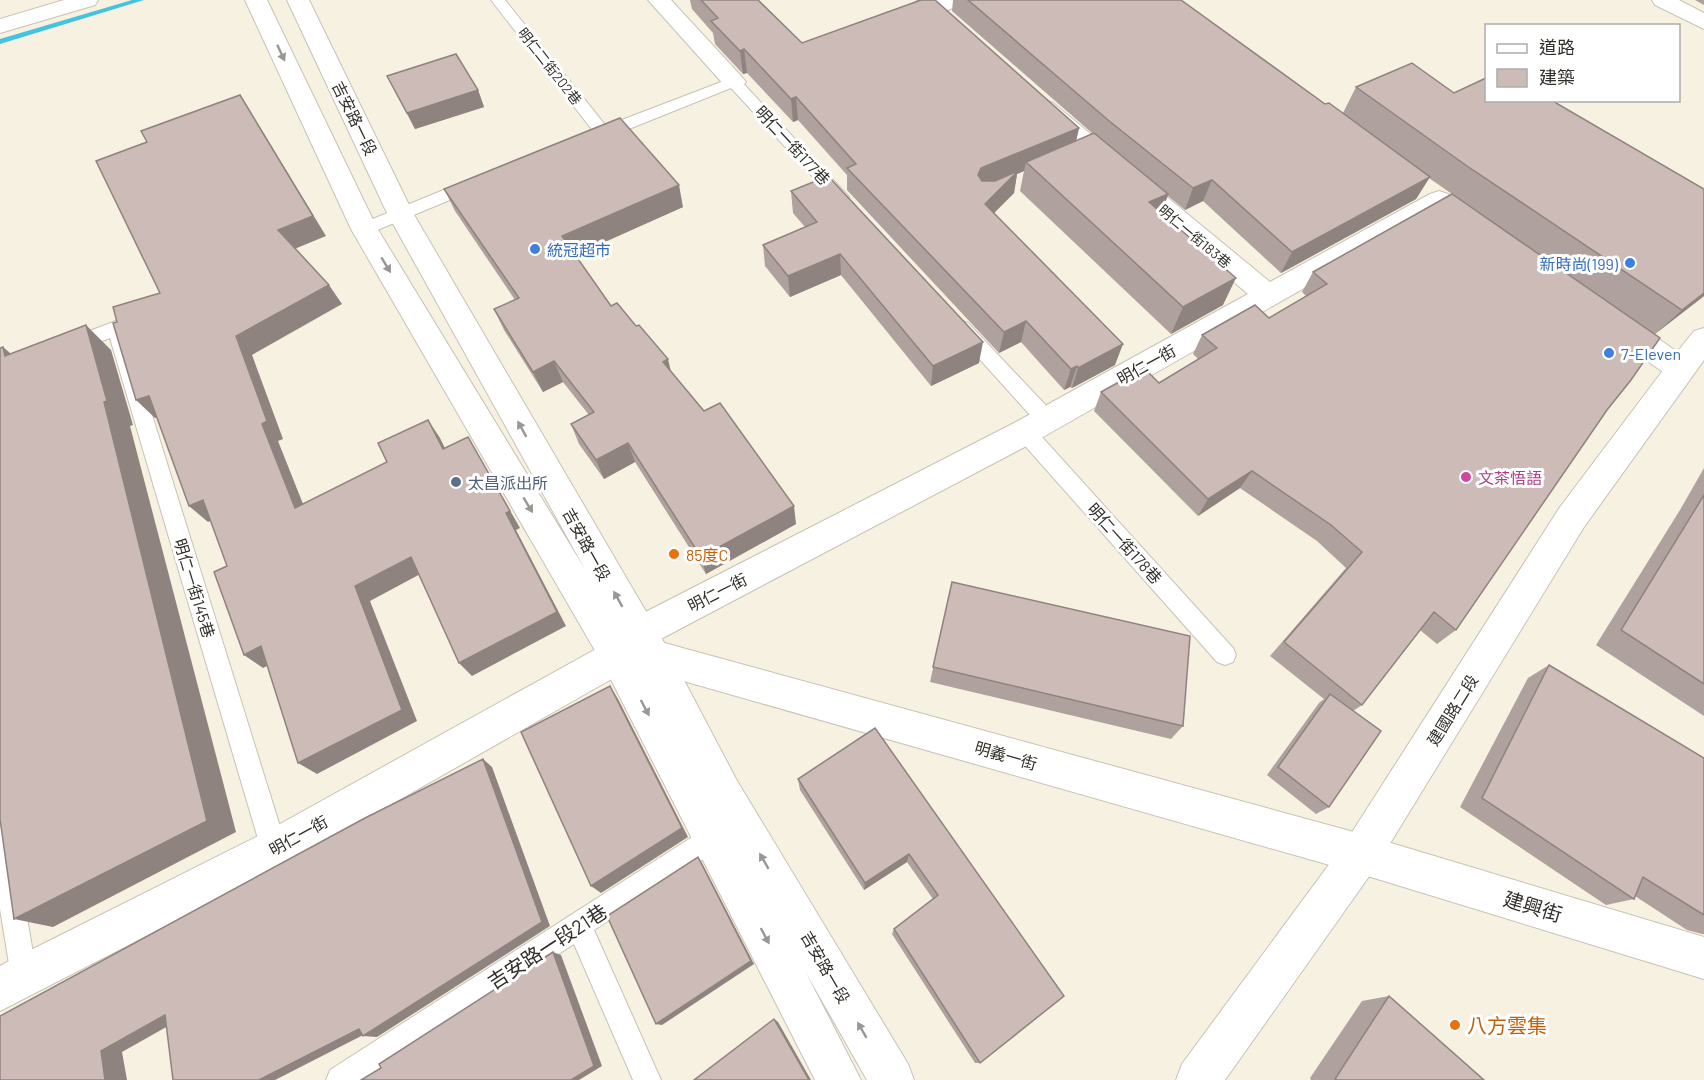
<svg xmlns="http://www.w3.org/2000/svg" width="1704" height="1080" font-family="Barlow,'Noto Sans TC',sans-serif">
<style>
.lines{fill:none;stroke-linecap:round;stroke-linejoin:round}
.stream{fill:#44c3e0;fill-rule:evenodd}
.service-casing{stroke:#c8c2b4;stroke-width:2}
.minor-casing{stroke:#c8c2b4;stroke-width:2}
.tertiary-casing{stroke:#c8c2b4;stroke-width:2}
.service{fill:#fff;fill-rule:evenodd}
.minor{fill:#fff;fill-rule:evenodd}
.tertiary{fill:#fff;fill-rule:evenodd}
.wall{fill:#afa19d}
.shaded-wall{fill:#8f837f}
.building{fill:#ccbbb6;stroke:#8f837f;stroke-width:1.5}
.oneway{fill:#989794}
.shop-dot{fill:#3f7fe0;stroke:#fff;stroke-width:2}
.hotel-dot{fill:#d1479c;stroke:#fff;stroke-width:2}
.service-dot{fill:#5c6f8a;stroke:#fff;stroke-width:2}
.food-dot{fill:#e8710a;stroke:#fff;stroke-width:2}
.labels{text-anchor:middle;dominant-baseline:central;stroke-width:6;stroke-linejoin:round;paint-order:stroke}
.far-street-label{font-size:14px;fill:#322f2a;stroke:#fff}
.street-label{font-size:16px;fill:#322f2a;stroke:#fff}
.shop-label{font-size:16px;fill:#366cbe;stroke:#fff;text-anchor:start}
.hotel-label{font-size:16px;fill:#b23c85;stroke:#fff;text-anchor:start}
.service-label{font-size:16px;fill:#4e5e75;stroke:#fff;text-anchor:start}
.food-label{font-size:16px;fill:#c56008;stroke:#fff;text-anchor:start}
.near-street-label{font-size:20px;fill:#322f2a;stroke:#fff}
.near-food-label{font-size:20px;fill:#c56008;stroke:#fff;text-anchor:start}
</style>
<rect width="100%" height="100%" fill="#f7f1e2"/>
<g class="lines">
<!-- stream -->
<polygon class="stream" points="132,0 144,0 0,44 0,39"/>
<!-- service casing -->
<g class="service-casing">
<g id="service">
<polygon points="491,0 505,0 606,126 729,79 739,79 849,197 847,201 835,201 731,88 609,137 599,139 593,138 591,134 593,131"/>
<polygon points="473,178 479,180 481,184 479,188 370,233 358,233 356,229 358,225"/>
<polygon points="116,321 122,323 125,328 287,849 283,858 274,862 265,858 261,849 110,338 70,353 63,351 61,346 63,341"/>
<polygon points="962,321 968,323 1054,414 1057,420 1054,426 1047,428 1040,426 956,333 953,328 956,323"/>
<polygon points="1025,424 1032,426 1233,648 1236,655 1233,662 1225,665 1217,662 1018,438 1015,432 1018,426"/>
<polygon points="715,818 724,821 727,830 722,847 594,930 661,1080 633,1080 574,944 365,1080 326,1080 330,1070 703,830 706,821"/>
<polygon points="0,819 9,822 12,831 37,976 33,985 24,989 15,985 11,976 0,909"/>
</g>
</g>
<!-- minor casing -->
<g class="minor-casing">
<g id="minor">
<polygon points="64,0 98,0 95,5 0,33 0,19"/>
<polygon points="648,0 671,0 742,77 746,82 742,87 734,89 726,87"/>
<polygon points="933,0 964,0 961,5 906,26 898,28 890,26 887,21 890,16"/>
<polygon points="1652,0 1679,0 1704,13 1704,29 1655,5"/>
<polygon points="1044,100 1053,103 1270,282 1430,194 1439,191 1448,194 1452,200 1448,206 1036,441 657,641 1361,834 1704,937 1704,979 1361,874 652,672 639,668 636,661 631,668 288,863 0,1011 0,966 9,961 260,835 605,644 626,622 1014,423 1248,294 1035,113 1032,108 1035,103"/>
<polygon points="1615,312 1625,315 1690,361 1695,369 1690,377 1680,380 1670,377 1605,331 1601,323 1605,315"/>
</g>
</g>
<!-- tertiary casing -->
<g class="tertiary-casing">
<g id="tertiary">
<polygon points="245,0 267,0 377,228 586,571 387,213 287,0 309,0 413,213 665,644 736,779 908,1064 914,1080 867,1080 805,971 861,1080 815,1080 605,668 351,229"/>
<polygon points="1704,328 1704,360 1584,527 1375,868 1225,1080 1176,1080 1182,1064 1347,840 1560,507 1670,361 1694,331"/>
</g>
</g>
<!-- service -->
<use href="#service" class="service"/>
<!-- minor -->
<use href="#minor" class="minor"/>
<!-- tertiary -->
<use href="#tertiary" class="tertiary"/>
</g>
<!-- wall -->
<g class="wall">
<polygon points="690,0 758,0 802,43 917,1 916,0 935,0 1079,128 1076,141 1092,133 952,11 953,0 1181,0 1325,104 1343,113 1356,87 1704,296 1655,334 1607,410 1456,630 1437,644 1420,630 1362,705 1353,711 1329,807 1316,814 1267,775 1319,703 1324,699 1270,656 1346,568 1317,541 1240,488 1198,516 1094,411 1101,392 1159,383 1198,359 1193,354 1202,335 1269,318 1306,296 1302,292 1313,272 1452,194 1429,178 1416,199 1281,273 1203,201 1185,210 1168,196 1161,213 1223,305 1171,334 1020,191 1024,171 1017,174 1014,193 994,213 1115,365 1072,388 1070,387 1064,390 1021,342 999,353 847,190 847,175 798,120 793,122 747,73 743,74 715,44 713,33 692,9"/>
<polygon points="1695,0 1704,0 1704,5"/>
<polygon points="387,76 478,90 484,107 415,129"/>
<polygon points="444,189 683,207 575,255 611,306 671,373 796,524 706,574 635,462 604,479 579,444 571,424 589,415 563,382 543,392 504,330 494,309 515,300 455,211"/>
<polygon points="791,191 979,363 931,386 841,275 790,297 765,266 763,245 805,227 793,213"/>
<polygon points="1704,468 1704,716 1596,645 1680,510"/>
<polygon points="952,582 1183,726 1171,739 930,682"/>
<polygon points="1549,665 1704,758 1704,934 1702,934 1687,930 1635,896 1634,899 1606,905 1460,807 1528,678"/>
<polygon points="875,728 1064,996 980,1063 975,1063 892,934 894,929 933,899 907,862 864,890 800,790 798,779"/>
<polygon points="1389,996 1484,1080 1311,1080 1310,1078 1362,1001"/>
</g>
<!-- shaded-wall -->
<g class="shaded-wall">
<polygon points="744,49 747,73 743,74 740,51"/>
<polygon points="478,90 484,107 415,129 407,113"/>
<polygon points="796,97 798,120 793,122 791,99"/>
<polygon points="253,116 326,236 292,250 278,230"/>
<polygon points="1079,128 1074,150 1026,162 1024,171 1017,174 1014,193 981,226 978,191 978,175 981,168"/>
<polygon points="1430,177 1416,199 1281,273 1292,252"/>
<polygon points="1212,180 1203,201 1185,210 1193,188"/>
<polygon points="679,185 683,207 569,258 562,236"/>
<polygon points="1168,194 1158,222 1149,202"/>
<polygon points="840,254 841,275 790,297 788,276"/>
<polygon points="1236,278 1223,305 1171,334 1183,307"/>
<polygon points="329,285 342,304 252,355 283,439 278,441 311,524 295,508 262,424 236,336"/>
<polygon points="1704,293 1704,296 1655,334 1682,310"/>
<polygon points="1026,321 1021,342 999,353 1004,332"/>
<polygon points="86,325 111,350 133,425 130,426 236,832 53,927 14,919"/>
<polygon points="983,342 979,363 931,386 933,366"/>
<polygon points="1123,344 1115,365 1072,388 1078,368"/>
<polygon points="3,347 32,372 5,356"/>
<polygon points="668,359 673,380 663,362"/>
<polygon points="554,361 563,382 543,392 533,372"/>
<polygon points="1077,366 1070,387 1064,390 1071,369"/>
<polygon points="149,396 168,414 155,418 136,400"/>
<polygon points="428,420 440,438 454,467 443,449"/>
<polygon points="468,437 520,528 516,530 566,626 472,676 459,663 506,513"/>
<polygon points="628,443 635,462 604,479 596,460"/>
<polygon points="1252,471 1240,488 1198,516 1208,499"/>
<polygon points="203,500 222,516 208,522 189,506"/>
<polygon points="794,506 796,524 706,574 701,557"/>
<polygon points="411,557 424,572 370,601 417,721 317,774 298,763 355,586"/>
<polygon points="261,646 280,660 263,668 244,655"/>
<polygon points="610,686 618,699 688,837 601,893 591,886"/>
<polygon points="483,759 492,767 550,926 377,1037 363,1036 373,1030 275,1080 259,1080"/>
<polygon points="909,854 907,862 864,890 865,883"/>
<polygon points="698,857 702,863 754,964 662,1025 656,1024"/>
<polygon points="553,952 561,955 602,1066 579,1080 571,1080"/>
<polygon points="165,1015 184,1017 122,1052 127,1080 105,1080 101,1051"/>
<polygon points="774,1019 778,1022 811,1080 809,1080"/>
</g>
<!-- building -->
<g class="building">
<polygon points="701,0 758,0 802,43 921,0 935,0 1079,128 981,168 978,175 982,181 995,181 1018,171 985,204 1123,344 1078,368 1077,366 1071,369 1026,321 1004,332 847,168 856,164 796,97 791,99 744,49 740,51 711,21 718,18"/>
<polygon points="968,0 1181,0 1325,104 1329,103 1430,177 1292,252 1212,180 1193,188 1108,120"/>
<polygon points="456,54 478,90 407,113 387,76"/>
<polygon points="1412,63 1454,93 1486,78 1486,100 1551,100 1704,189 1704,293 1682,310 1467,166 1356,87"/>
<polygon points="240,95 313,216 278,230 329,285 236,336 267,421 262,424 295,508 387,462 378,443 428,420 443,449 468,437 510,511 506,513 557,612 459,663 411,557 355,586 402,710 298,763 261,646 244,655 214,572 227,566 203,500 189,506 149,396 136,400 113,323 117,322 113,307 160,293 96,161 147,142 141,131"/>
<polygon points="620,118 679,185 562,236 611,306 617,303 636,326 639,325 668,359 663,362 704,411 720,403 794,506 701,557 628,443 596,460 571,424 594,412 554,361 533,372 494,309 519,298 444,189"/>
<polygon points="1094,133 1168,194 1149,202 1236,278 1183,307 1026,162"/>
<polygon points="828,176 983,342 933,366 840,254 788,276 763,245 817,222 791,191"/>
<polygon points="1452,194 1660,338 1631,380 1607,410 1456,630 1434,612 1362,705 1284,642 1362,552 1331,525 1252,471 1208,499 1101,392 1144,368 1159,383 1217,348 1202,335 1255,305 1269,318 1327,284 1313,272"/>
<polygon points="86,325 107,401 104,402 207,821 14,919 0,819 0,348 3,347 5,356"/>
<polygon points="1704,495 1704,684 1621,630"/>
<polygon points="952,582 1190,636 1183,726 933,667"/>
<polygon points="1549,665 1704,758 1704,915 1643,877 1634,899 1482,798"/>
<polygon points="610,686 682,828 591,886 521,732"/>
<polygon points="1330,694 1381,731 1329,807 1278,767"/>
<polygon points="875,728 1064,996 980,1063 894,929 938,895 909,854 865,883 798,779"/>
<polygon points="483,759 542,922 363,1036 359,1029 259,1080 173,1080 165,1015 101,1051 105,1080 0,1080 0,1016 365,818"/>
<polygon points="698,857 751,961 656,1024 607,916"/>
<polygon points="553,952 594,1066 571,1080 361,1080 381,1068 379,1064"/>
<polygon points="1389,996 1484,1080 1337,1080 1335,1079"/>
<polygon points="774,1019 809,1080 694,1080"/>
</g>
<!-- one-way arrows -->
<defs><path id="oneway-solid" d="M-6-.8H1V-3.2L6.5 0L1 3.2V.8H-6Z" transform="scale(1.5)"/></defs>
<g class="oneway">
<use href="#oneway-solid" transform="translate(281 53) rotate(65)"/>
<use href="#oneway-solid" transform="translate(386 265) rotate(59)"/>
<use href="#oneway-solid" transform="translate(522 429) rotate(-119)"/>
<use href="#oneway-solid" transform="translate(528 505) rotate(59)"/>
<use href="#oneway-solid" transform="translate(618 599) rotate(-119)"/>
<use href="#oneway-solid" transform="translate(645 708) rotate(62)"/>
<use href="#oneway-solid" transform="translate(764 861) rotate(-120)"/>
<use href="#oneway-solid" transform="translate(765 936) rotate(62)"/>
<use href="#oneway-solid" transform="translate(862 1030) rotate(-120)"/>
</g>
<!-- markers -->
<g class="shop-dot">
<circle cx="535" cy="249" r="6"/>
<circle cx="1630" cy="263" r="6"/>
<circle cx="1609" cy="353" r="6"/>
</g>
<circle class="hotel-dot" cx="1466" cy="477" r="6"/>
<circle class="service-dot" cx="456" cy="482" r="6"/>
<g class="food-dot">
<circle cx="674" cy="554" r="6"/>
<circle cx="1455" cy="1025" r="6"/>
</g>
<g class="labels">
<!-- far-street labels -->
<g class="far-street-label">
<text transform="translate(550 66) rotate(52)">明仁二街202巷</text>
<text transform="translate(1195 236) rotate(40)">明仁一街183巷</text>
</g>
<!-- street labels -->
<g class="street-label">
<text transform="translate(355 118) rotate(64)">吉安路一段</text>
<text transform="translate(793 145) rotate(47)">明仁一街177巷</text>
<text transform="translate(1146 364) rotate(-29)">明仁一街</text>
<text transform="translate(1125 543) rotate(48)">明仁一街178巷</text>
<text transform="translate(587 544) rotate(61)">吉安路一段</text>
<text transform="translate(195 588) rotate(73)">明仁一街145巷</text>
<text transform="translate(717 592) rotate(-27)">明仁一街</text>
<text transform="translate(1452 710) rotate(-58)">建國路二段</text>
<text transform="translate(1006 755) rotate(16)">明義一街</text>
<text transform="translate(298 835) rotate(-29)">明仁一街</text>
<text transform="translate(826 967) rotate(60)">吉安路一段</text>
</g>
<!-- shop labels -->
<g class="shop-label">
<text x="547" y="249">統冠超市</text>
<text x="1618" y="263" text-anchor="end">新時尚(199)</text>
<text x="1621" y="353">7-Eleven</text>
</g>
<!-- hotel labels -->
<g class="hotel-label">
<text x="1478" y="477">文茶悟語</text>
</g>
<!-- service labels -->
<g class="service-label">
<text x="468" y="482">太昌派出所</text>
</g>
<!-- food labels -->
<g class="food-label">
<text x="686" y="554">85度C</text>
</g>
<!-- near-street labels -->
<g class="near-street-label">
<text transform="translate(1533 906) rotate(17)">建興街</text>
<text transform="translate(547 946) rotate(-33)">吉安路一段21巷</text>
</g>
<!-- near-food labels -->
<g class="near-food-label">
<text x="1467" y="1025">八方雲集</text>
</g>
</g>
<!-- legend -->
<rect x="1485" y="24" width="195" height="78" fill="#ffffff" stroke="#adacaa" stroke-width="1.5"/>
<rect x="1497" y="44" width="30" height="9" fill="#ffffff" stroke="#adacaa" stroke-width="1.5"/>
<text x="1539" y="54" font-size="18" fill="#322f2a">道路</text>
<rect x="1497" y="69" width="30" height="18" fill="#ccbbb6" stroke="#adacaa" stroke-width="1.5"/>
<text x="1539" y="84" font-size="18" fill="#322f2a">建築</text>
</svg>
